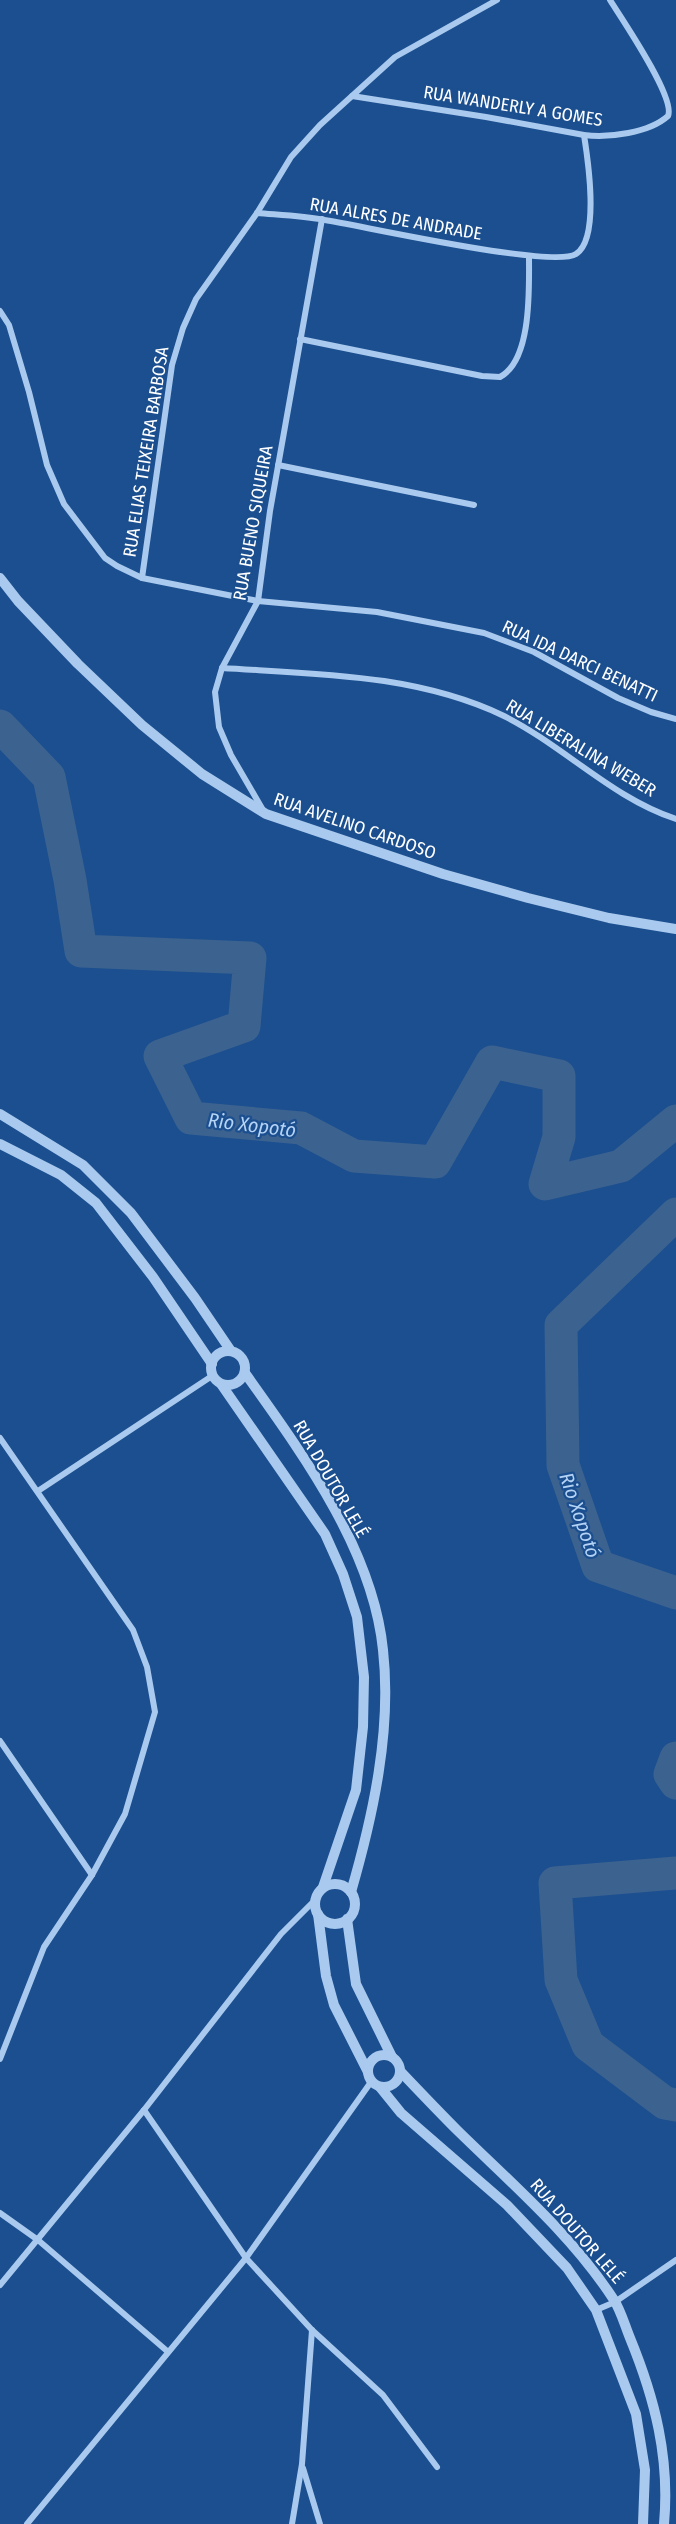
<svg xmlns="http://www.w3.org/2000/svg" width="676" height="2524" font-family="'Fira Sans Condensed',sans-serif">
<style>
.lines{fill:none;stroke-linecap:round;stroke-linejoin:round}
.river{stroke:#3c6290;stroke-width:33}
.minor{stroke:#a9c9ee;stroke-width:6}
.tertiary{stroke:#a9c9ee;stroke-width:10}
.labels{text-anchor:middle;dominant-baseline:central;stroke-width:4.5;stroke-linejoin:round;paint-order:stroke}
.street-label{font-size:18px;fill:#fff;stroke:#1b4f8f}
.water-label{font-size:20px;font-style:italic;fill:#b5d3f5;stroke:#1b4f8f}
</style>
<rect width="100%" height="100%" fill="#1b4f8f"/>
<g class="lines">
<!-- river -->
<g class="river">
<polyline points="0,726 49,777 70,880 81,951 250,958 244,1026 160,1056 191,1118 301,1128 354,1156 435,1162 492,1062 559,1076 559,1137 545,1184 621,1166 676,1121"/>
<polyline points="676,1214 561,1325 563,1465 598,1566 676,1593"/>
<polyline points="676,1758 670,1774 676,1783"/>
<polyline points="676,1873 555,1883 561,1980 588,2045 665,2103 676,2105"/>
</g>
<!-- minor -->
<g class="minor">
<path d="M352,96L486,117L584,135C609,138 649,133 668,116C676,98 622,19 610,0"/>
<path d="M257,213C280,215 303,216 325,220C363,226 553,269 576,254C600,239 588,160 584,135"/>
<polyline points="0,311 9,325 29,392 47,465 64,504 105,558 117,566 142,578 258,601 377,612 484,633 534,652 618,698 651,712 676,719"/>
<path d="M300,339L482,376L500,377C532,360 529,288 529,257"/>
<polyline points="278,465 474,505"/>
<polyline points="142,578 172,365 183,328 196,299 257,213 291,157 320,125 395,57 497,0"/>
<path d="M222,668C316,674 417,674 504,716C564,746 612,798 676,819"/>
<polyline points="263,810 231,755 219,727 215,692 222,668 258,601 270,511 322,219"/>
<polyline points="0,1438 133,1630 147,1667 155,1712 125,1814 92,1875 44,1947 0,2059"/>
<polyline points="38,1491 212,1376"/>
<polyline points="0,1741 92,1875"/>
<polyline points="144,2110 246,2258 312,2330 383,2395 437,2467"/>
<polyline points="0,2213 38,2240 167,2351"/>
<polyline points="0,2285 144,2110 281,1934 316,1899"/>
<polyline points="596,2310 615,2302 676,2260"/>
<polyline points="303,2468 320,2524"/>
<polyline points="27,2524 246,2258 371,2082"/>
<polyline points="292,2524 302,2464 312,2330"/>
</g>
<!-- tertiary -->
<g class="tertiary">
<polyline points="0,578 18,601 78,664 142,725 202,774 266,814 443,874 528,898 609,918 676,929"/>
<polyline points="0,1114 83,1165 131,1213 195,1298 231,1351"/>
<polyline points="0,1144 61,1175 96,1203 153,1277 212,1364"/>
<circle cx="228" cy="1368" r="17"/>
<path d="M245,1373C302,1453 373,1549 383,1650C392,1730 373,1816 351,1892"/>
<polyline points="221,1384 325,1534 343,1574 357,1617 364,1677 363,1727 356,1790 323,1887"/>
<circle cx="335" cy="1904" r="20"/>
<polyline points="318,1914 326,1976 334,2005 368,2072"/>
<polyline points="347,1919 356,1984 392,2057"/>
<circle cx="384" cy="2071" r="16"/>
<path d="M400,2071C419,2091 438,2111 457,2130C512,2184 572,2235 614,2300C621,2311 625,2326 630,2338C655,2399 670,2458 664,2524"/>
<polyline points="380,2087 401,2113 507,2205 567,2268 596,2310 636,2414 645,2470 643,2524"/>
</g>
</g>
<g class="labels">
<!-- street labels -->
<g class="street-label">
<text transform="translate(513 106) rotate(9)">RUA WANDERLY A GOMES</text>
<text transform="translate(396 219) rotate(10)">RUA ALRES DE ANDRADE</text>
<text transform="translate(146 452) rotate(-81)">RUA ELIAS TEIXEIRA BARBOSA</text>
<text transform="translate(253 523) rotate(-80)">RUA BUENO SIQUEIRA</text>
<text transform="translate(580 661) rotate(25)">RUA IDA DARCI BENATTI</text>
<text transform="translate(581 748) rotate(31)">RUA LIBERALINA WEBER</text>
<text transform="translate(355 826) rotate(19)">RUA AVELINO CARDOSO</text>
<text transform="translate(331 1479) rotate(60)">RUA DOUTOR LELÉ</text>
<text transform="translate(577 2231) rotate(49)">RUA DOUTOR LELÉ</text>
</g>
<!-- water labels -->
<g class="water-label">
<text transform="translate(252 1125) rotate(7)">Rio Xopotó</text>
<text transform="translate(580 1515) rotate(71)">Rio Xopotó</text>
</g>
</g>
</svg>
